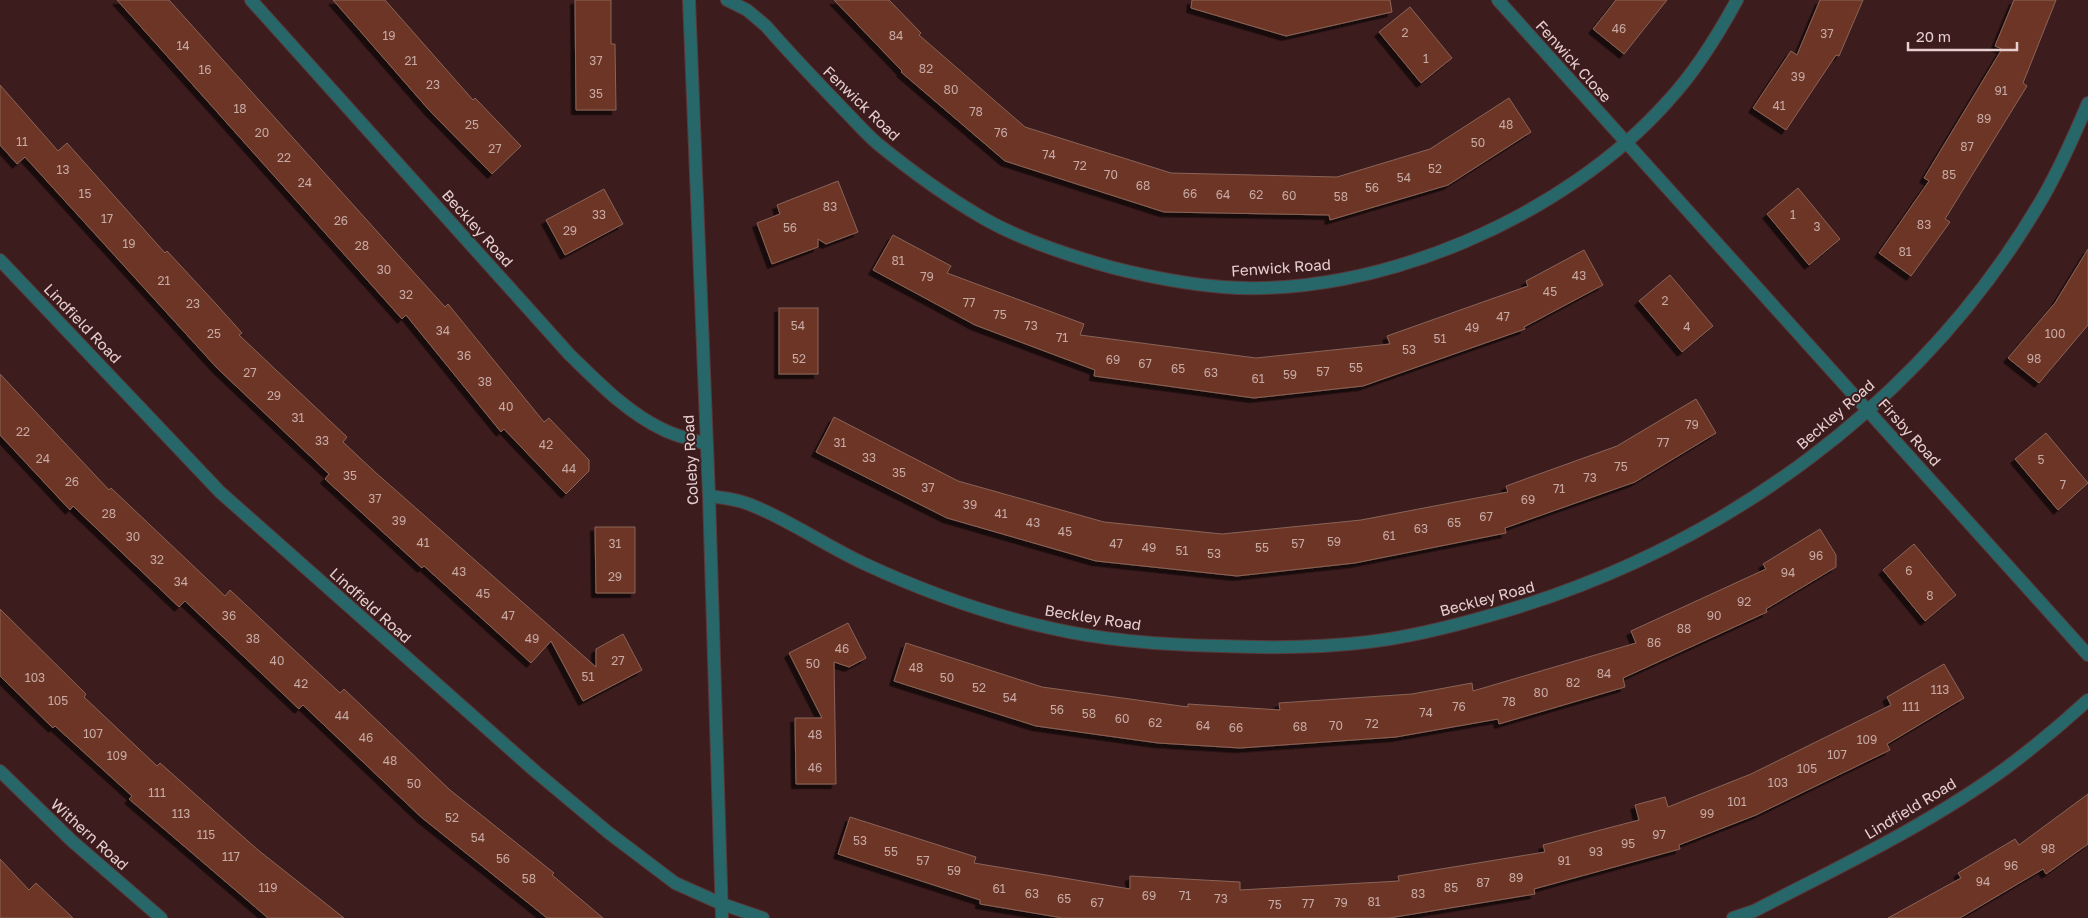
<svg xmlns="http://www.w3.org/2000/svg" width="2088" height="918" font-family="'Golos Text',sans-serif">
<style>
.building{fill:#6d3625;stroke:#896458;filter:url(#shadow)}
.lines{fill:none;stroke-linecap:round;stroke-linejoin:round}
.minor-casing{stroke:#58393a;stroke-width:14}
.minor{stroke:#276769;stroke-width:12}
.labels{text-anchor:middle;dominant-baseline:central;stroke-width:4;stroke-linejoin:round;paint-order:stroke}
.number-label{font-size:12px;fill:#c8aaa5}
.street-label{font-size:15px;fill:#e7d0d0;stroke:#3d1c1e}
</style>
<defs>
<filter id="shadow"><feDropShadow dx="-4.5" dy="4.5" stdDeviation="0" flood-color="#0009"/></filter>
</defs>
<rect width="100%" height="100%" fill="#3d1c1e"/>
<!-- building -->
<g class="building">
<polygon points="117,0 169,0 445,307 448,304 544,422 549,418 589,460 589,471 566,494 504,429 501,432 406,315 402,319"/>
<polygon points="333,0 385,0 473,100 475,98 521,146 492,174 429,110"/>
<polygon points="575,0 611,0 611,44 615,44 616,110 576,110"/>
<polygon points="834,0 889,0 921,33 919,35 1025,127 1171,173 1337,177 1430,149 1509,98 1531,132 1448,185 1330,220 1329,215 1164,212 1005,161 901,72 902,71"/>
<polygon points="1192,0 1390,0 1392,12 1286,36 1191,8"/>
<polygon points="1616,0 1667,0 1624,54 1593,29"/>
<polygon points="1820,0 1863,0 1839,56 1836,55 1786,130 1753,108 1791,51 1797,55"/>
<polygon points="2014,0 2056,0 2023,83 2027,86 1945,219 1950,222 1911,276 1879,253 1929,181 1924,178 2002,49 1995,46"/>
<polygon points="1410,7 1452,58 1421,83 1379,32"/>
<polygon points="0,85 58,151 67,143 165,253 167,251 217,305 242,333 239,335 347,437 343,442 375,472 596,667 596,649 623,634 642,670 583,701 551,641 531,663 424,566 422,568 398,546 325,479 329,474 217,368 25,157 17,164 0,145"/>
<polygon points="838,181 858,232 826,244 818,239 818,247 772,264 757,223 780,214 777,205"/>
<polygon points="1798,188 1840,239 1809,265 1767,214"/>
<polygon points="604,189 623,224 565,255 546,220"/>
<polygon points="893,235 951,266 947,273 1084,324 1080,335 1256,358 1390,344 1387,336 1528,286 1526,281 1584,250 1603,285 1524,327 1525,329 1363,386 1254,398 1094,376 1095,370 975,325 873,270"/>
<polygon points="2088,249 2088,325 2039,383 2008,358 2055,303"/>
<polygon points="1670,275 1713,326 1682,352 1639,301"/>
<rect x="779" y="308" width="39" height="66"/>
<polygon points="0,374 109,490 111,488 225,596 230,590 340,693 344,689 450,790 554,873 552,875 603,918 547,918 421,817 303,705 299,709 185,601 179,607 73,506 70,510 0,435"/>
<polygon points="1696,399 1716,433 1635,482 1505,528 1506,533 1355,563 1237,576 1096,561 947,518 816,452 834,417 958,481 1104,522 1222,534 1361,520 1508,492 1506,486 1617,446"/>
<polygon points="2046,433 2088,483 2058,510 2015,459"/>
<polygon points="595,527 635,527 635,593 596,593"/>
<polygon points="1820,529 1836,555 1836,567 1766,609 1767,612 1623,678 1625,687 1499,724 1498,719 1396,737 1240,748 1158,743 1036,726 894,681 906,643 1042,687 1188,707 1188,704 1280,710 1279,703 1412,694 1472,683 1473,691 1636,643 1631,631 1766,569 1763,564"/>
<polygon points="1914,544 1956,595 1925,621 1883,570"/>
<polygon points="0,609 86,694 84,697 157,766 160,763 258,850 344,918 268,918 129,799 132,796 55,726 53,728 0,676"/>
<polygon points="848,623 866,658 849,667 834,662 836,784 796,784 795,718 822,718 789,653"/>
<polygon points="1944,664 1964,698 1887,744 1890,750 1756,815 1679,845 1680,849 1534,889 1535,894 1389,918 1063,918 980,904 980,900 838,854 850,817 976,857 974,863 1130,889 1130,876 1240,882 1240,890 1399,881 1398,876 1545,852 1543,845 1639,820 1635,805 1665,797 1668,807 1751,774 1891,705 1887,697"/>
<polygon points="2088,794 2088,844 2046,874 2043,869 1960,918 1888,918 1961,878 1958,873 2015,839 2019,845"/>
<polygon points="0,859 29,890 36,883 73,918 0,918"/>
</g>
<g class="lines">
<!-- minor casing -->
<g class="minor-casing">
<g id="minor">
<path d="M251,0L569,354C597,381 626,412 662,429C675,436 691,439 706,444"/>
<polyline points="689,0 709,496 722,918"/>
<path d="M727,0L747,10L766,26C791,55 818,83 845,111C856,122 866,134 878,144C911,171 947,197 983,218C1023,241 1070,256 1114,268C1150,277 1186,284 1223,287C1377,299 1566,216 1668,101C1695,72 1718,35 1737,0"/>
<polyline points="1498,0 2088,655"/>
<polyline points="0,260 220,492 536,772 609,833 675,883 722,904 763,918"/>
<path d="M709,496C725,498 741,500 756,507C794,523 828,547 865,564C923,591 987,614 1050,628C1106,641 1163,645 1221,646C1269,648 1319,648 1368,642C1411,637 1454,626 1495,614C1720,550 1923,403 2042,199C2060,168 2074,136 2088,103"/>
<polyline points="0,771 72,841 161,918"/>
<path d="M1733,918L1754,911C1839,867 1928,825 2006,768C2034,747 2062,724 2088,700"/>
</g>
</g>
<!-- minor -->
<use href="#minor" class="minor"/>
</g>
<g class="labels">
<!-- number labels -->
<g class="number-label">
<text x="1619" y="28">46</text>
<text x="1405" y="32">2</text>
<text x="1827" y="33">37</text>
<text x="389" y="35">19</text>
<text x="896" y="35">84</text>
<text x="183" y="45">14</text>
<text x="1426" y="58">1</text>
<text x="411" y="60">21</text>
<text x="596" y="60">37</text>
<text x="926" y="68">82</text>
<text x="205" y="69">16</text>
<text x="1798" y="76">39</text>
<text x="433" y="84">23</text>
<text x="951" y="89">80</text>
<text x="2001" y="90">91</text>
<text x="596" y="93">35</text>
<text x="1779" y="105">41</text>
<text x="240" y="108">18</text>
<text x="976" y="111">78</text>
<text x="1984" y="118">89</text>
<text x="472" y="124">25</text>
<text x="1506" y="124">48</text>
<text x="262" y="132">20</text>
<text x="1001" y="132">76</text>
<text x="22" y="141">11</text>
<text x="1478" y="142">50</text>
<text x="1967" y="146">87</text>
<text x="495" y="148">27</text>
<text x="1049" y="154">74</text>
<text x="284" y="157">22</text>
<text x="1080" y="165">72</text>
<text x="1435" y="168">52</text>
<text x="63" y="169">13</text>
<text x="1111" y="174">70</text>
<text x="1949" y="174">85</text>
<text x="1404" y="177">54</text>
<text x="305" y="182">24</text>
<text x="1143" y="185">68</text>
<text x="1372" y="187">56</text>
<text x="85" y="193">15</text>
<text x="1190" y="193">66</text>
<text x="1223" y="194">64</text>
<text x="1256" y="194">62</text>
<text x="1289" y="195">60</text>
<text x="1341" y="196">58</text>
<text x="830" y="206">83</text>
<text x="599" y="214">33</text>
<text x="1793" y="214">1</text>
<text x="107" y="218">17</text>
<text x="341" y="220">26</text>
<text x="1924" y="224">83</text>
<text x="1817" y="226">3</text>
<text x="790" y="227">56</text>
<text x="570" y="230">29</text>
<text x="129" y="243">19</text>
<text x="362" y="245">28</text>
<text x="1905" y="251">81</text>
<text x="898" y="260">81</text>
<text x="384" y="269">30</text>
<text x="1579" y="275">43</text>
<text x="927" y="276">79</text>
<text x="164" y="280">21</text>
<text x="1550" y="291">45</text>
<text x="406" y="294">32</text>
<text x="1665" y="300">2</text>
<text x="969" y="302">77</text>
<text x="193" y="303">23</text>
<text x="1000" y="314">75</text>
<text x="1503" y="316">47</text>
<text x="798" y="325">54</text>
<text x="1031" y="325">73</text>
<text x="1687" y="326">4</text>
<text x="1472" y="327">49</text>
<text x="443" y="330">34</text>
<text x="214" y="333">25</text>
<text x="2055" y="333">100</text>
<text x="1062" y="337">71</text>
<text x="1440" y="338">51</text>
<text x="1409" y="349">53</text>
<text x="464" y="355">36</text>
<text x="799" y="358">52</text>
<text x="2034" y="358">98</text>
<text x="1113" y="359">69</text>
<text x="1145" y="363">67</text>
<text x="1356" y="367">55</text>
<text x="1178" y="368">65</text>
<text x="1323" y="371">57</text>
<text x="250" y="372">27</text>
<text x="1211" y="372">63</text>
<text x="1290" y="374">59</text>
<text x="1258" y="378">61</text>
<text x="485" y="381">38</text>
<text x="274" y="395">29</text>
<text x="506" y="406">40</text>
<text x="298" y="417">31</text>
<text x="1692" y="424">79</text>
<text x="23" y="431">22</text>
<text x="322" y="440">33</text>
<text x="840" y="442">31</text>
<text x="1663" y="442">77</text>
<text x="546" y="444">42</text>
<text x="869" y="457">33</text>
<text x="43" y="458">24</text>
<text x="2041" y="459">5</text>
<text x="1621" y="466">75</text>
<text x="569" y="468">44</text>
<text x="899" y="472">35</text>
<text x="350" y="475">35</text>
<text x="1590" y="477">73</text>
<text x="72" y="481">26</text>
<text x="2063" y="484">7</text>
<text x="928" y="487">37</text>
<text x="1559" y="488">71</text>
<text x="375" y="498">37</text>
<text x="1528" y="499">69</text>
<text x="970" y="504">39</text>
<text x="109" y="513">28</text>
<text x="1001" y="513">41</text>
<text x="1486" y="516">67</text>
<text x="399" y="520">39</text>
<text x="1033" y="522">43</text>
<text x="1454" y="522">65</text>
<text x="1421" y="528">63</text>
<text x="1065" y="531">45</text>
<text x="1389" y="535">61</text>
<text x="133" y="536">30</text>
<text x="1334" y="541">59</text>
<text x="423" y="542">41</text>
<text x="615" y="543">31</text>
<text x="1116" y="543">47</text>
<text x="1298" y="543">57</text>
<text x="1149" y="547">49</text>
<text x="1262" y="547">55</text>
<text x="1182" y="550">51</text>
<text x="1214" y="553">53</text>
<text x="1816" y="555">96</text>
<text x="157" y="559">32</text>
<text x="1909" y="570">6</text>
<text x="459" y="571">43</text>
<text x="1788" y="572">94</text>
<text x="615" y="576">29</text>
<text x="181" y="581">34</text>
<text x="483" y="593">45</text>
<text x="1930" y="595">8</text>
<text x="1744" y="601">92</text>
<text x="229" y="615">36</text>
<text x="508" y="615">47</text>
<text x="1714" y="615">90</text>
<text x="1684" y="628">88</text>
<text x="253" y="638">38</text>
<text x="532" y="638">49</text>
<text x="1654" y="642">86</text>
<text x="842" y="648">46</text>
<text x="277" y="660">40</text>
<text x="618" y="660">27</text>
<text x="813" y="663">50</text>
<text x="916" y="667">48</text>
<text x="1604" y="673">84</text>
<text x="588" y="676">51</text>
<text x="35" y="677">103</text>
<text x="947" y="677">50</text>
<text x="1573" y="682">82</text>
<text x="301" y="683">42</text>
<text x="979" y="687">52</text>
<text x="1940" y="689">113</text>
<text x="1541" y="692">80</text>
<text x="1010" y="697">54</text>
<text x="58" y="700">105</text>
<text x="1509" y="701">78</text>
<text x="1459" y="706">76</text>
<text x="1911" y="706">111</text>
<text x="1057" y="709">56</text>
<text x="1426" y="712">74</text>
<text x="1089" y="713">58</text>
<text x="342" y="715">44</text>
<text x="1122" y="718">60</text>
<text x="1155" y="722">62</text>
<text x="1372" y="723">72</text>
<text x="1203" y="725">64</text>
<text x="1336" y="725">70</text>
<text x="1300" y="726">68</text>
<text x="1236" y="727">66</text>
<text x="93" y="733">107</text>
<text x="815" y="734">48</text>
<text x="366" y="737">46</text>
<text x="1867" y="739">109</text>
<text x="1837" y="754">107</text>
<text x="117" y="755">109</text>
<text x="390" y="760">48</text>
<text x="815" y="767">46</text>
<text x="1807" y="768">105</text>
<text x="1778" y="782">103</text>
<text x="414" y="783">50</text>
<text x="157" y="792">111</text>
<text x="1737" y="801">101</text>
<text x="181" y="813">113</text>
<text x="1707" y="813">99</text>
<text x="452" y="817">52</text>
<text x="206" y="834">115</text>
<text x="1659" y="834">97</text>
<text x="478" y="837">54</text>
<text x="860" y="840">53</text>
<text x="1628" y="843">95</text>
<text x="2048" y="848">98</text>
<text x="891" y="851">55</text>
<text x="1596" y="851">93</text>
<text x="231" y="856">117</text>
<text x="503" y="858">56</text>
<text x="923" y="860">57</text>
<text x="1564" y="860">91</text>
<text x="2011" y="865">96</text>
<text x="954" y="870">59</text>
<text x="1516" y="877">89</text>
<text x="529" y="878">58</text>
<text x="1983" y="881">94</text>
<text x="1483" y="882">87</text>
<text x="268" y="887">119</text>
<text x="1451" y="887">85</text>
<text x="999" y="888">61</text>
<text x="1032" y="893">63</text>
<text x="1418" y="893">83</text>
<text x="1149" y="895">69</text>
<text x="1185" y="895">71</text>
<text x="1064" y="898">65</text>
<text x="1221" y="898">73</text>
<text x="1374" y="901">81</text>
<text x="1097" y="902">67</text>
<text x="1341" y="902">79</text>
<text x="1308" y="903">77</text>
<text x="1275" y="904">75</text>
</g>
<!-- street labels -->
<g class="street-label">
<text transform="translate(1574 61) rotate(48)">Fenwick Close</text>
<text transform="translate(862 103) rotate(44)">Fenwick Road</text>
<text transform="translate(478 228) rotate(48)">Beckley Road</text>
<text transform="translate(1281 267) rotate(-4)">Fenwick Road</text>
<text transform="translate(83 323) rotate(46)">Lindfield Road</text>
<text transform="translate(1835 414) rotate(-41)">Beckley Road</text>
<text transform="translate(1910 432) rotate(48)">Firsby Road</text>
<text transform="translate(690 460) rotate(-93)">Coleby Road</text>
<text transform="translate(1487 598) rotate(-15)">Beckley Road</text>
<text transform="translate(371 605) rotate(42)">Lindfield Road</text>
<text transform="translate(1093 617) rotate(9)">Beckley Road</text>
<text transform="translate(1910 808) rotate(-31)">Lindfield Road</text>
<text transform="translate(90 834) rotate(42)">Withern Road</text>
</g>
</g>
<!-- scale -->
<path d="M1908 42v8h109v-8" fill="none" stroke="#e7d0d0" stroke-width="2.5"/>
<text x="1916" y="42" font-size="15" fill="#e7d0d0" stroke="#3d1c1e" stroke-width="4" paint-order="stroke">20 m</text>
</svg>
